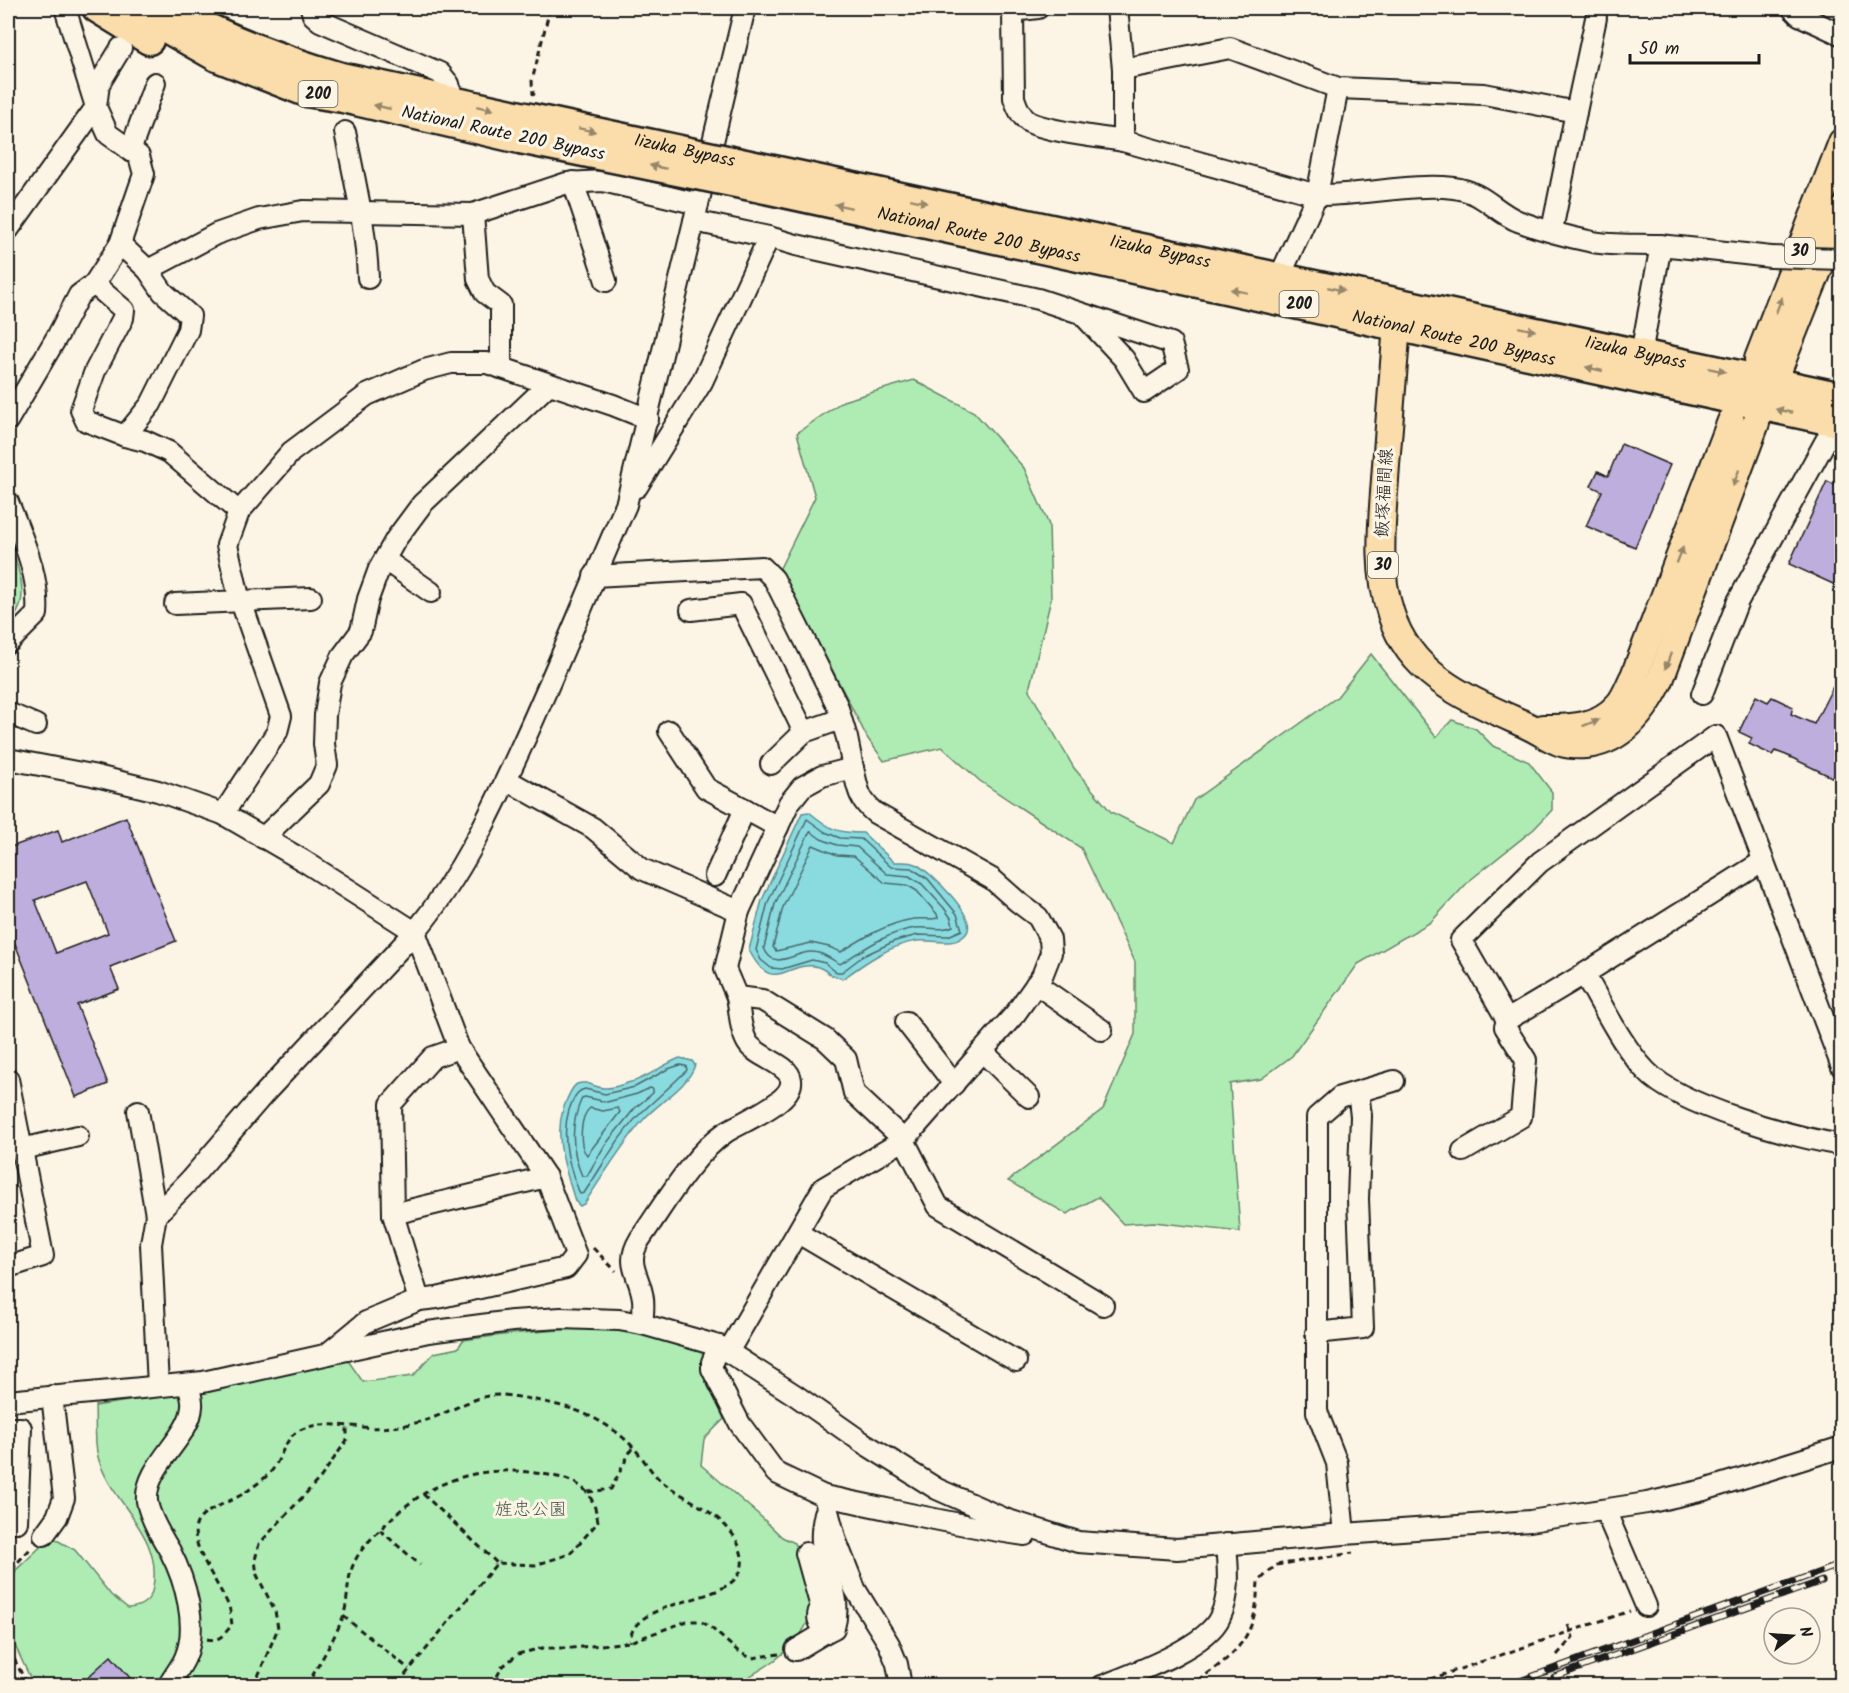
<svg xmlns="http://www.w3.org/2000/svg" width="1849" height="1693" font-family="Kalam,'Klee One',sans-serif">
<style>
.green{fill:#aeecb3;stroke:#658468;stroke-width:1.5}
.water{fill:#8adbe0;stroke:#5e8f92;stroke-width:1.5}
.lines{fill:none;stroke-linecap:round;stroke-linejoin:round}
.shore{stroke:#48686a;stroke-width:1.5}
.building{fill:#bdaede;stroke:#1c1c1c;stroke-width:1.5;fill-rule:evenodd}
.minor-casing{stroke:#1c1c1c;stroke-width:24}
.major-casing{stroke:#1c1c1c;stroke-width:30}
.highway-casing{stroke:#1c1c1c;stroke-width:33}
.path{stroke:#1c1c1c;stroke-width:3;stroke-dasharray:6 4.5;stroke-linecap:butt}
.minor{stroke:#fcf5e5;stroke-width:20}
.major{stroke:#faddab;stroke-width:26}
.highway{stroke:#faddab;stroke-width:28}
.rail-casing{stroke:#1c1c1c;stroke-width:7}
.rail{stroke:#fcf5e5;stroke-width:4.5;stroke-dasharray:14;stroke-linecap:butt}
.minor-bridge-casing{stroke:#1c1c1c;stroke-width:24;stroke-linecap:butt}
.highway-bridge-casing{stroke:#1c1c1c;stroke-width:33;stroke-linecap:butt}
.minor-bridge{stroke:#fcf5e5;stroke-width:20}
.highway-bridge{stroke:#faddab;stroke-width:28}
.oneway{fill:#96866b}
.labels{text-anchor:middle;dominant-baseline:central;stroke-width:6;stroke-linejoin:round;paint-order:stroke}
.shield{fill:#fcf5e5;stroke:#5f5d58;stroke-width:1.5}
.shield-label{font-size:16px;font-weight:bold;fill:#1c1c1c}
.street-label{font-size:18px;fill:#1c1c1c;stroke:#fcf5e5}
.park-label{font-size:18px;fill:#485a49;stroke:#fcf5e5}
</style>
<rect width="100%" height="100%" fill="#fcf5e5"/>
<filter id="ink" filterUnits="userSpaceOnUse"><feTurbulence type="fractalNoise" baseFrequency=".0167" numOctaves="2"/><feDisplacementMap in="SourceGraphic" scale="12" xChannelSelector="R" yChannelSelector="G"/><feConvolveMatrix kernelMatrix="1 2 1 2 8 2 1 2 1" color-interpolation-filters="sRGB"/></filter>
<g filter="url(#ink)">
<!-- green -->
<g class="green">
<polygon points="914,380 974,412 1024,468 1049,525 1051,599 1029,690 1074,768 1111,812 1174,843 1194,800 1337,697 1371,654 1436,737 1452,720 1476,729 1493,746 1529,762 1552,792 1552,810 1534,829 1469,881 1431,922 1358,964 1292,1056 1261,1079 1230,1084 1240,1232 1154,1222 1123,1224 1098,1197 1067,1214 1008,1181 1103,1109 1135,1034 1135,962 1081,848 980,781 942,747 884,761 868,739 780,568 815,497 797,433 843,401"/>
<path d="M8,538C15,560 30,591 17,613C15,617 10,620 8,624Z"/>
<path d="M602,1327L669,1338L709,1350L705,1375L724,1419L704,1439L701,1465L758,1514L782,1537L795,1543C803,1563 816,1594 810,1615C800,1649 761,1671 733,1685L34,1686L10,1635L8,1596L16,1570L51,1537L75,1550L111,1595L128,1608C141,1607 151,1601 153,1587C163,1533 110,1503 98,1457C94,1441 96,1422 95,1406L207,1389L347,1359L363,1382L413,1376L434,1353L458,1348L463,1340L520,1333Z"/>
</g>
<!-- water -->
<g class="water">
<path d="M809,812C830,829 835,833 863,833L894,862C901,862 910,861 916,864C930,872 980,918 966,934C954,948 932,939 917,941C890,945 866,962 844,978C828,978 828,968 814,966C786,962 772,996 749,950L762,900L802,813Z"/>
<path d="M680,1058L692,1061L695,1065C687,1088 660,1101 644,1119C621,1145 604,1175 584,1204L580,1206L575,1201C565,1167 551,1133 567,1099C570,1093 572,1087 577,1084C587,1080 595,1088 604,1088C612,1089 623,1084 631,1082C648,1078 663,1064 680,1058Z"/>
</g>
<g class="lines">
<!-- shore -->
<g class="shore">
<polygon points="807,819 825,832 840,838 861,839 891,867 911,868 928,879 957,914 962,930 948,936 918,935 895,941 863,956 842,972 836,972 825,963 812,960 782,969 771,968 761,960 756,950 768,902"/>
<path d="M810,831L821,839L837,845L857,847L887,874L909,876L922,884L944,908L951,918L953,926C941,932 928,926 916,928C887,932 864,949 840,964C830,959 822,951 809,952C792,954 773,971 764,948L775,904Z"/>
<path d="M813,845L837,855L854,856L885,883L907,885L917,891L937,914L938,918C930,920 922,918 914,919C887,923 863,938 841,952L829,947L811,943L776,951L773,947L783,907Z"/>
<path d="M680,1065L686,1066L687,1070C672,1085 657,1098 642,1112C618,1135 603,1166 584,1193L580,1194C568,1166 559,1131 572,1102C576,1095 577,1091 585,1089L605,1094L635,1087L668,1069Z"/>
<path d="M650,1088L653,1089V1093L635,1108L605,1145L587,1176H582C571,1150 570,1124 582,1098L585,1097L607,1102L637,1094Z"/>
<path d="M590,1108L603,1111L618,1108L620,1112L587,1155C578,1146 580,1116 590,1108Z"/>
</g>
</g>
<!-- building -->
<g class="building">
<polygon points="1621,444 1670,465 1635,547 1586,526 1602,491 1591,486 1598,471 1608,476"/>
<polygon points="1827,481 1842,488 1842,588 1789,564"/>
<polygon points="1842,669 1842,782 1786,755 1775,751 1772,755 1749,744 1752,738 1739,732 1756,696 1768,702 1772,697 1793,707 1791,714 1814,724"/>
<path d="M126,817L176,941L110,967L119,989L77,1005L108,1084L76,1097L8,926V848L58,830L62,842ZM87,881L108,933L56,953L35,900Z"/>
<polygon points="111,1656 137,1686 96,1686 88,1677"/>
</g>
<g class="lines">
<!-- minor casing -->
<g class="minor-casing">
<g id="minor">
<polyline points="311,8 313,15 320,21 440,73 449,84 453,101"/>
<path d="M1038,8L1013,11L1014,98C1017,107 1021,117 1029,122C1049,132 1100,137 1123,141"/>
<path d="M1117,8L1123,69V141L1317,195C1362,196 1411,183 1454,188C1484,192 1494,211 1518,221C1542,230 1569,237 1593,242C1613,246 1637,244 1657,245C1695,248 1733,253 1771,257"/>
<polyline points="1792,8 1799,15 1842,35"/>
<polyline points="1123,69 1230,48 1338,88 1484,94 1576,112 1552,230"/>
<polyline points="1576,112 1596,18"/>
<path d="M345,132C355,181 366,228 368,278"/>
<polyline points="130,151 155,83"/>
<polyline points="573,182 606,281"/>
<polyline points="473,214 478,279 485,293 501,305 501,368"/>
<polyline points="694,221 769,237"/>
<polyline points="8,230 96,107 65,8"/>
<polyline points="120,244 148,270 163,292 190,316 188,330 151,404 125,436 145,441 169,452 239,512"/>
<polyline points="148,270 216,234 259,219 303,211 473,214 567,183 603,181 698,204"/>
<polyline points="94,284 124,310 123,318 95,371 81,410 86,421 125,436"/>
<polyline points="1275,287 1317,195 1338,88"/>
<polyline points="1641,354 1661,245"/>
<polyline points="8,420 58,335 79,295 94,284 120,244 144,174 139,156 108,134 96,107 99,84 121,48"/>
<polyline points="637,487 702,382 769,237 796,245 1038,299 1171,343 1178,369 1144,392 1124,359 1083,315"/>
<path d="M8,502C22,538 40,575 37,614L8,643"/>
<polyline points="385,560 431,592"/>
<polyline points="594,576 762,567 774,579 837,705 847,738 853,768 822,776 802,787 789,803 739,911"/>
<polyline points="175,604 311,598"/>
<polyline points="691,610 741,604 804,732 841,719"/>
<polyline points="1702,694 1738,601 1836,422"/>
<polyline points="8,713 36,725"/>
<polyline points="669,731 706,788 778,827"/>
<polyline points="8,759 92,775 158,791 223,814 304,861 415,932 459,1048 546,1177 576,1255 566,1268 437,1298 419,1300 366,1322 327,1354"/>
<polyline points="771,764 804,732"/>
<path d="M853,768C858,788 858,799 875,813L992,879L1018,902L1038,917L1050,939L1051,953L1042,976L1015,1014L904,1140L938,1206L1103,1305"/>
<polyline points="507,780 593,828 642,869 739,911 725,969 737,997 762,1000 825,1039 846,1059 854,1093 904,1140 823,1188 728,1352"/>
<polyline points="223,814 277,732 281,716 238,593 227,545 239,512 291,452 367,395 424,370 451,363 487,363 613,405 648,419"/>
<polyline points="263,838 319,784 327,765 324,744 325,715 330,683 343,655 361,631 368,599 379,569 396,539 422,504 548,385"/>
<polyline points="715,876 745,809"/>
<polyline points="1584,974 1762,862"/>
<polyline points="1036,984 1102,1030"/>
<polyline points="906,1022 954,1084"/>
<polyline points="982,1051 1029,1097"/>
<path d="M1842,1067L1716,736L1540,862L1461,940L1507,1020L1584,974C1603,1005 1621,1045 1646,1071C1679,1106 1793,1137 1842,1145"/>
<polyline points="8,1079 43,1256 8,1267"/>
<polyline points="138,1111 156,1215"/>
<polyline points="22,1149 78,1136"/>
<polyline points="1463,1151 1521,1117 1526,1060 1505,1027 1507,1020"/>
<polyline points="393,1214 546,1177"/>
<polyline points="798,1233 1016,1361"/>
<polyline points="419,1300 393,1214 391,1104 433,1057 459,1048"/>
<path d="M642,1324C643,1316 644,1307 643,1299C640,1274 624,1265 640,1239C664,1205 692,1155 726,1132C741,1122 794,1102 791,1080C789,1063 756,1058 747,1042C740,1030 740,1011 737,997"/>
<polyline points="1316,1333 1363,1328 1358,1199 1361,1116 1358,1092"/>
<polyline points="719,1346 712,1362 712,1369 740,1424 776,1473 824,1496 836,1541 855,1589 889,1644 897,1664 901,1686"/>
<path d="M158,1386L151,1244L156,1215L189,1181L264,1094L415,932C462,875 493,809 523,743C559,664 591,584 626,505L745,8"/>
<polyline points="8,1401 203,1382 428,1332 512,1321 561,1318 619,1320 642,1324 719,1346 795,1395 862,1442 937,1489 1005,1519 1078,1542 1177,1549 1344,1534 1530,1521 1647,1503 1704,1490 1842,1447"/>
<polyline points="8,1428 21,1428 17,1522 8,1522"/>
<path d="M824,1496C891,1509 957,1526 1025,1535"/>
<polyline points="1605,1510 1646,1606"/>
<polyline points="1344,1534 1337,1463 1317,1412 1317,1117 1340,1097 1394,1081"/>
<polyline points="44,1535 57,1517 64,1498 52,1396"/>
<path d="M806,1553L821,1607C815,1617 819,1623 826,1632L834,1628C843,1596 825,1573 822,1541C821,1532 823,1522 825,1513"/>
<polyline points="796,1650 826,1632"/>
<path d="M168,1686C173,1677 181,1667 185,1658C199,1626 185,1580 170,1551C162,1538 149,1516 147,1501C144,1466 191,1437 192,1406C193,1399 189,1390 188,1384"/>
<path d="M1102,1686C1132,1674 1207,1647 1220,1617C1231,1594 1228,1569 1226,1544"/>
</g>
</g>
<!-- major casing -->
<g class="major-casing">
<g id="major">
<path d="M1397,325C1393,372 1390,419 1386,465C1383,514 1375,567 1391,614C1411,678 1471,700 1526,725C1550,736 1556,747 1585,745C1622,742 1645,711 1660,680L1756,423"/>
<polyline points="1758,359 1842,142"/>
<polyline points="1780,366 1842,211"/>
<path d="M1543,728C1571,728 1598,728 1618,705C1625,698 1629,685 1634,676L1731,421"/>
</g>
</g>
<!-- highway casing -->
<g class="highway-casing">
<g id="highway">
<polyline points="97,8 149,40"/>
<polyline points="131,8 217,57 306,92 343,98 520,139"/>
<path d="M171,8C223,39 284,60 341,77L530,118"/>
<path id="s1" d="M759,167L1842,397"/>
<path id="s2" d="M756,187L1842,423"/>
</g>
</g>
<!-- path -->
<g class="path">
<polyline points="535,95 533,94 532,81 550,8"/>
<polyline points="593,1248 616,1271"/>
<polyline points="588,1492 611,1489 633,1446"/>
<polyline points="423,1494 497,1563"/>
<polyline points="380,1530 420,1565"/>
<polyline points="8,1580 16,1564 32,1547"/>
<polyline points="343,1616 409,1669"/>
<polyline points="8,1639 11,1653 28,1686"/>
<path d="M207,1639C220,1642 224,1634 232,1625C231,1619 231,1612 229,1607C221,1586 187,1544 197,1523C203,1510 232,1501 243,1494C252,1488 261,1481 269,1474C281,1462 284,1437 300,1430C325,1418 364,1431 392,1427C402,1426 413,1424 423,1421C449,1414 474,1394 502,1395C520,1396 551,1403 569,1408C592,1415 616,1429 632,1446C644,1458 651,1474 665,1484C690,1502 730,1517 740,1549C761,1610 631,1590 630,1642"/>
<polyline points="1557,1655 1573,1637 1568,1625"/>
<polyline points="254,1686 278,1628 275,1611 257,1575 255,1560 259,1544 321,1477 347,1440 347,1426"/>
<path d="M307,1686C319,1663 334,1640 343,1617C349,1600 346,1579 354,1563C360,1549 372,1538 382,1528C426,1481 479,1463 542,1474C575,1479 593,1486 598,1522L570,1554L535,1565L497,1563L396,1686"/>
<polyline points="492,1686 502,1667 518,1654 542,1648 572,1648 630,1642 687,1621 700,1621 709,1626 740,1653 752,1658 779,1654"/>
<path d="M1189,1686C1215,1669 1245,1650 1253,1619C1257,1607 1257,1594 1258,1582L1276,1565L1353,1553"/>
<polyline points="1410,1686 1630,1611"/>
</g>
<!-- minor -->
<use href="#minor" class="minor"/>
<!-- major -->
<use href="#major" class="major"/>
<!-- highway -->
<use href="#highway" class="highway"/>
<!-- rail casing -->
<g class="rail-casing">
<g id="rail">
<polyline points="1554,1677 1822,1581"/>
<polyline points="1506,1686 1842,1564"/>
</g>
</g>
<!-- rail -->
<use href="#rail" class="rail"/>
<!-- minor-bridge casing -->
<g class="minor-bridge-casing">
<polyline id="minor-bridge" points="1771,257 1842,259"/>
</g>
<!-- highway-bridge casing -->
<g class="highway-bridge-casing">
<g id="highway-bridge">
<path id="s3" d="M530,118L759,167"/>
<polyline points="520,139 756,187"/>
</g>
</g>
<!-- minor-bridge -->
<use href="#minor-bridge" class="minor-bridge"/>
<!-- highway-bridge -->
<use href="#highway-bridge" class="highway-bridge"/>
</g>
<!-- one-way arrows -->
<defs><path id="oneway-solid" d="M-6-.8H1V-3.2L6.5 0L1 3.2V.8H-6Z" transform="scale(1.5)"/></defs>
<g class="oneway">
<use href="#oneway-solid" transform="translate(382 107) rotate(-167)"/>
<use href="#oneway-solid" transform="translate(485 108) rotate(12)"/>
<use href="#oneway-solid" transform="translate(587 130) rotate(12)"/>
<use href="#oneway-solid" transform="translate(658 167) rotate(-168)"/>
<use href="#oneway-solid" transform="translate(919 201) rotate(12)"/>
<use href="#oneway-solid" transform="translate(843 206) rotate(-168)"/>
<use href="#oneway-solid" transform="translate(1336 289) rotate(12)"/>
<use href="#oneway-solid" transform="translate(1239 291) rotate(-168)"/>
<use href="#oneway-solid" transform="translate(1779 305) rotate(-69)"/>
<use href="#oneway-solid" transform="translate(1527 329) rotate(12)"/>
<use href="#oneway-solid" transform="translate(1594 369) rotate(-167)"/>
<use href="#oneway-solid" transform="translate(1717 370) rotate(12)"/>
<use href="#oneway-solid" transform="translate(1784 411) rotate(-168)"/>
<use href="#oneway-solid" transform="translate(1736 478) rotate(110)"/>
<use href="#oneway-solid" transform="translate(1680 555) rotate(-69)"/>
<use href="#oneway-solid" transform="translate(1668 661) rotate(110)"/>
<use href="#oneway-solid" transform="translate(1591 723) rotate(-21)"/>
</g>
</g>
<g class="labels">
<!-- shield labels -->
<g class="shield">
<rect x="298.5" y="81" width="39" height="26" rx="4.5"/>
<rect x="1785" y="238" width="30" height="26" rx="4.5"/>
<rect x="1279.5" y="291" width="39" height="26" rx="4.5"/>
<rect x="1368" y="552" width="30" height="26" rx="4.5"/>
</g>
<g class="shield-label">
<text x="318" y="94">200</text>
<text x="1800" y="251">30</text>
<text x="1299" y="304">200</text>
<text x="1383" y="565">30</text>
</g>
<!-- street labels -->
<g class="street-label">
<text transform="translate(503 134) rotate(12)">National Route 200 Bypass</text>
<text stroke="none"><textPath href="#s3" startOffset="158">Iizuka Bypass</textPath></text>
<text stroke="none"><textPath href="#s2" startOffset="228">National Route 200 Bypass</textPath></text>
<text stroke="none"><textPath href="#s1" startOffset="410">Iizuka Bypass</textPath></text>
<text stroke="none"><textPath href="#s2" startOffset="714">National Route 200 Bypass</textPath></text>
<text stroke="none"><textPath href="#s1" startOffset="896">Iizuka Bypass</textPath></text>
<text transform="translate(1385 493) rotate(-87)">飯塚福間線</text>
</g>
<!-- park labels -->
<g class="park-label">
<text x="531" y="1510">旌忠公園</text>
</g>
</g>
<!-- margin -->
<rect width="1849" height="1693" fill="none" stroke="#fcf5e5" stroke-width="30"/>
<rect x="15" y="15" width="1819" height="1663" fill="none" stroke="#1c1c1c" stroke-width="2" filter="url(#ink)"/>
<!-- north arrow -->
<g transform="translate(1792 1636) rotate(73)"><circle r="28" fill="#fcf5e5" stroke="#a29e95" stroke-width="1.5"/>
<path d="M0-4.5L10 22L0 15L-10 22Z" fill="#1c1c1c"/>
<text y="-9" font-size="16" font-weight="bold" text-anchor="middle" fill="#1c1c1c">N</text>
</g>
<!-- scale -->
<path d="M1630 54v9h129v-9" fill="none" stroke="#1c1c1c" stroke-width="3"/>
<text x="1639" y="54" font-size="18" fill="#1c1c1c" stroke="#fcf5e5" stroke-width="4.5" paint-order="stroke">50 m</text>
</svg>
